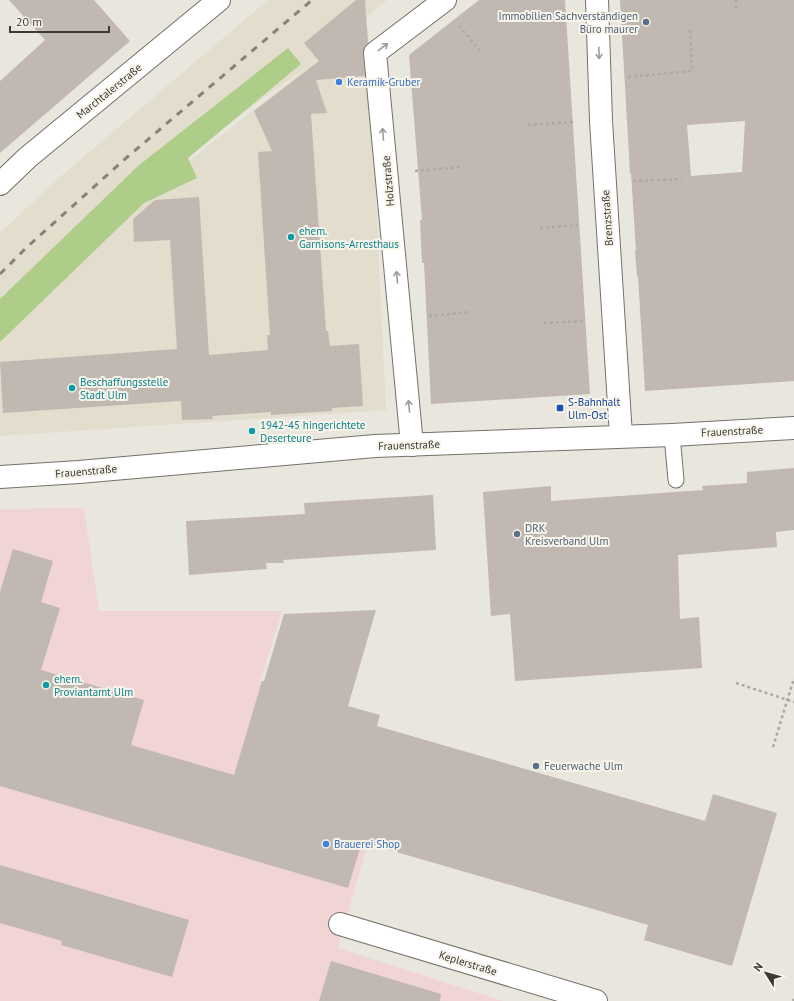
<svg xmlns="http://www.w3.org/2000/svg" width="794" height="1001" font-family="'PT Sans',sans-serif">
<style>
.built{fill:#e2ddcc}
.industrial{fill:#f0d5d4}
.green{fill:#adcd88}
.building{fill:#c1b8b2;fill-rule:evenodd}
.lines{fill:none;stroke-linecap:round;stroke-linejoin:round}
.service-casing{stroke:#75726a;stroke-width:17}
.minor-casing{stroke:#75726a;stroke-width:24}
.path{stroke:#acaaa3;stroke-width:2.5;stroke-dasharray:3 3;stroke-linecap:butt}
.service{stroke:#fff;stroke-width:15}
.minor{stroke:#fff;stroke-width:22}
.rail{stroke:#84827c;stroke-width:3;stroke-dasharray:7 7;stroke-linecap:butt}
.oneway{stroke:#9d9c9b}
.service-dot{fill:#5c6f8a;stroke:#f7f4ea;stroke-width:1.5}
.shop-dot{fill:#3f7fe0;stroke:#f7f4ea;stroke-width:1.5}
.culture-dot{fill:#0f9aa8;stroke:#f7f4ea;stroke-width:1.5}
.transit-dot{fill:#1a4fb4;stroke:#f7f4ea;stroke-width:1.5}
.labels{text-anchor:middle;dominant-baseline:central;stroke-width:4;stroke-linejoin:round;paint-order:stroke}
.service-label{font-size:11px;fill:#4e5e75;stroke:#f7f4ea;text-anchor:start}
.shop-label{font-size:11px;fill:#366cbe;stroke:#f7f4ea;text-anchor:start}
.street-label{font-size:11px;fill:#3b3a37;stroke:#f7f4ea}
.culture-label{font-size:11px;fill:#0d838f;stroke:#f7f4ea;text-anchor:start}
.transit-label{font-size:11px;fill:#164399;stroke:#f7f4ea;text-anchor:start}
</style>
<rect width="100%" height="100%" fill="#e9e6dd"/>
<!-- built -->
<g class="built">
<polygon points="268,0 387,0 306,68 86,224 0,306 0,233 52,184"/>
<polygon points="368,30 386,410 0,436 0,327 100,231 353,32"/>
</g>
<!-- industrial -->
<polygon class="industrial" points="84,508 99,611 282,611 260,682 310,697 380,800 338,948 503,1001 0,1001 0,509"/>
<!-- green -->
<polygon class="green" points="288,48 301,64 188,158 197,178 144,203 0,342 0,299 138,166"/>
<!-- building -->
<g class="building">
<polygon points="9,0 94,0 130,41 0,153 0,81 45,40"/>
<polygon points="356,0 365,0 368,43 364,48 363,54 365,76 316,80 327,113 311,114 326,331 328,331 330,346 359,344 363,406 332,408 332,411 271,415 271,412 212,416 213,419 182,420 181,401 3,413 0,362 177,349 170,240 134,242 133,219 155,200 199,197 209,355 268,350 267,335 270,335 258,152 272,151 254,111 319,61 304,43"/>
<polygon points="479,0 565,0 590,394 431,404 424,263 422,263 420,220 422,220 409,55"/>
<path d="M620,0H794V381L645,391L638,276H637L635,251H636L631,173H630ZM745,121L742,172L691,176L687,125Z"/>
<polygon points="794,468 794,530 776,532 777,547 678,555 680,619 699,617 702,668 515,681 510,614 491,616 483,492 551,486 551,501 703,490 702,486 747,483 747,472"/>
<polygon points="433,495 436,550 283,560 284,563 266,563 267,569 189,575 186,521 305,514 304,503"/>
<polygon points="13,549 53,561 41,602 60,608 41,670 144,700 131,745 234,775 262,681 264,681 284,614 376,610 348,706 380,715 377,726 705,821 713,794 777,813 732,966 644,940 648,925 362,842 348,888 0,786 0,592"/>
<polygon points="0,865 189,920 172,977 61,945 62,941 0,923"/>
<polygon points="331,961 441,994 440,1001 319,1001"/>
</g>
<g class="lines">
<!-- service casing -->
<g class="service-casing">
<polyline id="service" points="672,435 676,480"/>
</g>
<!-- minor casing -->
<g class="minor-casing">
<g id="minor">
<polyline points="597,0 601,121 621,436"/>
<polyline points="0,184 27,158 219,0"/>
<polyline points="412,445 375,53 445,0"/>
<polyline points="0,477 79,472 375,446 672,435 794,428"/>
<polyline points="340,924 596,1001"/>
</g>
</g>
<!-- path -->
<g class="path">
<polyline points="736,8 736,0"/>
<polyline points="459,26 481,52"/>
<polyline points="628,77 692,71 690,28"/>
<polyline points="528,125 573,122"/>
<polyline points="415,171 463,167"/>
<polyline points="633,181 682,179"/>
<polyline points="540,228 578,225"/>
<polyline points="429,316 469,312"/>
<polyline points="544,323 585,321"/>
<polyline points="736,683 794,702"/>
<polyline points="773,747 794,678"/>
<polyline points="793,1001 794,999"/>
</g>
<!-- service -->
<use href="#service" class="service"/>
<!-- minor -->
<use href="#minor" class="minor"/>
<!-- rail -->
<polyline class="rail" points="0,274 26,248 125,159 312,0"/>
</g>
<!-- one-way arrows -->
<defs><path id="oneway-shaft" d="M-6 0H5M1.5-3L5.5 0L1.5 3" fill="none" stroke-width="1.6" stroke-linecap="round" stroke-linejoin="round"/></defs>
<g class="oneway">
<use href="#oneway-shaft" transform="translate(383 47) rotate(-37)"/>
<use href="#oneway-shaft" transform="translate(599 53) rotate(88)"/>
<use href="#oneway-shaft" transform="translate(383 134) rotate(-95)"/>
<use href="#oneway-shaft" transform="translate(397 277) rotate(-95)"/>
<use href="#oneway-shaft" transform="translate(409 406) rotate(-95)"/>
</g>
<!-- markers -->
<g class="service-dot">
<circle cx="646" cy="22" r="4"/>
<circle cx="517" cy="534" r="4"/>
<circle cx="536" cy="766" r="4"/>
</g>
<g class="shop-dot">
<circle cx="339" cy="82" r="4"/>
<circle cx="326" cy="844" r="4"/>
</g>
<g class="culture-dot">
<circle cx="291" cy="237" r="4"/>
<circle cx="72" cy="388" r="4"/>
<circle cx="252" cy="431" r="4"/>
<circle cx="46" cy="685" r="4"/>
</g>
<rect class="transit-dot" x="556" y="404" width="8" height="8" rx="2"/>
<g class="labels">
<!-- service labels -->
<g class="service-label">
<text x="638" y="16" text-anchor="end">Immobilien Sachverständigen<tspan x="638" dy="13">Büro maurer</tspan></text>
<text x="525" y="528">DRK<tspan x="525" dy="13">Kreisverband Ulm</tspan></text>
<text x="544" y="766">Feuerwache Ulm</text>
</g>
<!-- shop labels -->
<g class="shop-label">
<text x="347" y="82">Keramik-Gruber</text>
<text x="334" y="844">Brauerei Shop</text>
</g>
<!-- street labels -->
<g class="street-label">
<text transform="translate(109 91) rotate(-39)">Marchtalerstraße</text>
<text transform="translate(388 181) rotate(-95)">Holzstraße</text>
<text transform="translate(607 218) rotate(-94)">Brenzstraße</text>
<text transform="translate(732 431) rotate(-3)">Frauenstraße</text>
<text transform="translate(409 445) rotate(-2)">Frauenstraße</text>
<text transform="translate(86 471) rotate(-5)">Frauenstraße</text>
<text transform="translate(468 963) rotate(17)">Keplerstraße</text>
</g>
<!-- culture labels -->
<g class="culture-label">
<text x="299" y="231">ehem.<tspan x="299" dy="13">Garnisons-Arresthaus</tspan></text>
<text x="80" y="382">Beschaffungsstelle<tspan x="80" dy="13">Stadt Ulm</tspan></text>
<text x="260" y="425">1942-45 hingerichtete<tspan x="260" dy="13">Deserteure</tspan></text>
<text x="54" y="679">ehem.<tspan x="54" dy="13">Proviantamt Ulm</tspan></text>
</g>
<!-- transit labels -->
<g class="transit-label">
<text x="568" y="402">S-Bahnhalt<tspan x="568" dy="13">Ulm-Ost</tspan></text>
</g>
</g>
<!-- north arrow -->
<g transform="translate(766 973) rotate(307)" stroke="#f7f4ea" stroke-width="3" paint-order="stroke">
<path d="M0-3L7 15L0 10L-7 15Z" fill="#3b3a37"/>
<text y="-6" font-size="11" font-weight="bold" text-anchor="middle" fill="#3b3a37">N</text>
</g>
<!-- scale -->
<path d="M10 26v6h99v-6" fill="none" stroke="#3b3a37" stroke-width="2"/>
<text x="16" y="26" font-size="12" fill="#3b3a37" stroke="#f7f4ea" stroke-width="3" paint-order="stroke">20 m</text>
</svg>
